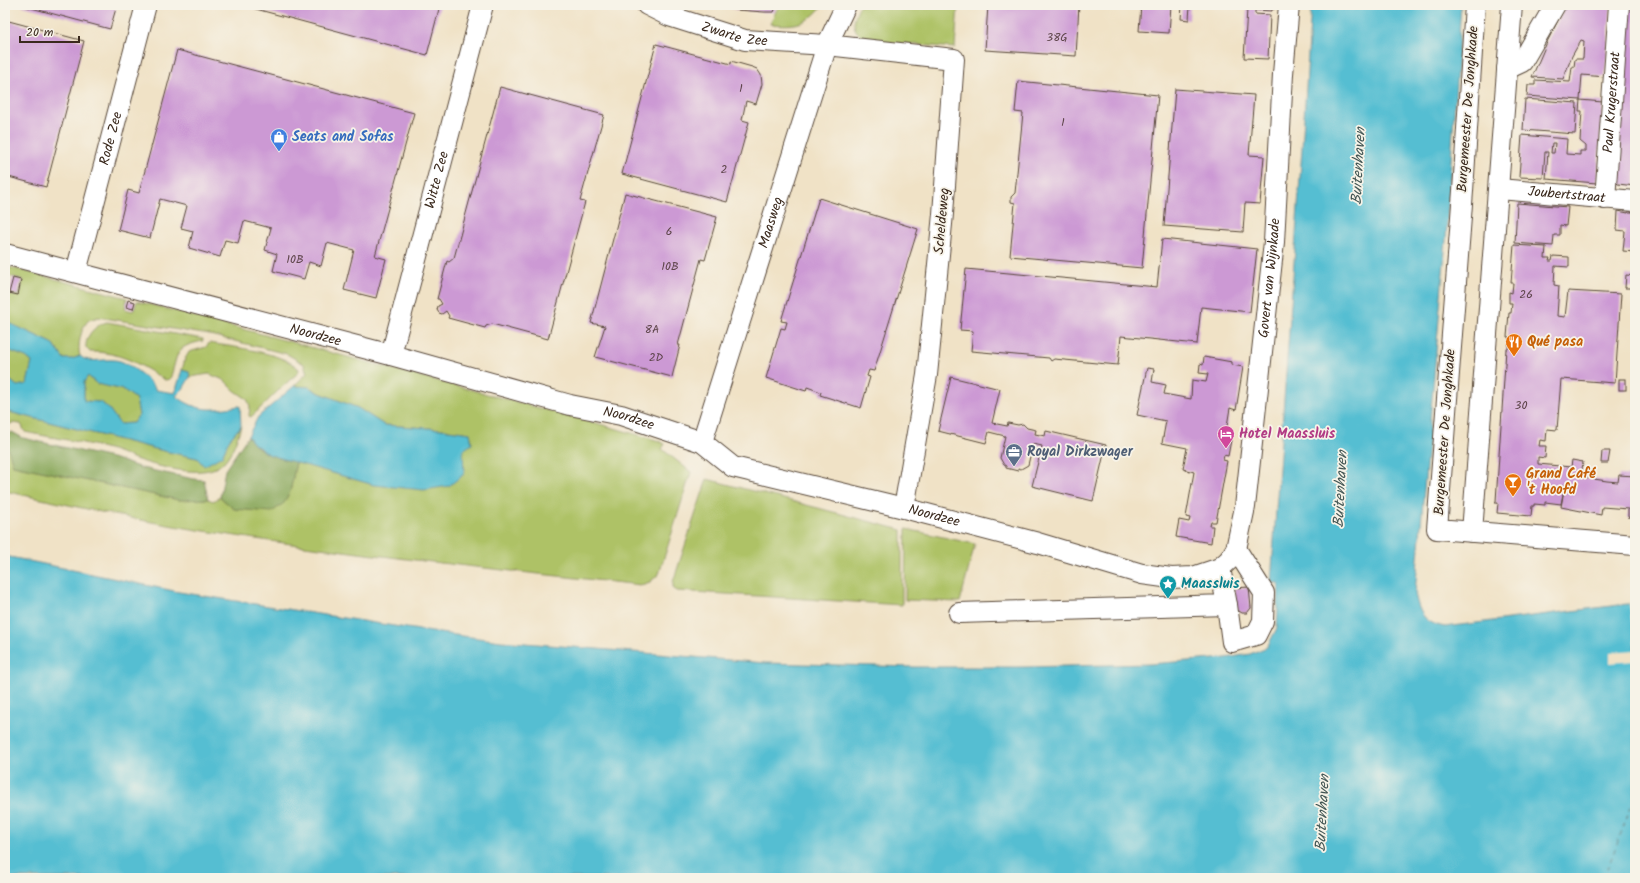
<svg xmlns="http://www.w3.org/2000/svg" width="1640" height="883" font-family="Kalam,sans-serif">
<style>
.green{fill:#aec266;stroke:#747642}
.forest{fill:#8aa85b;stroke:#62693c}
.water{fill:#55bed2;stroke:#487478;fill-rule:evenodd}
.pier{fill:#f0e2c6}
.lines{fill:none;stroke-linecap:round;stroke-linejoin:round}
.ferry{stroke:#435654;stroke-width:1;stroke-dasharray:5 4;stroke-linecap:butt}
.building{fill:#cc99d4;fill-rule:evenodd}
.street-casing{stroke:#564637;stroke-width:22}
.street{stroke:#fff;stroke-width:20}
.labels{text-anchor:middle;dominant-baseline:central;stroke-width:3.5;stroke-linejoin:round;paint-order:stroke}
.number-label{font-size:12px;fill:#5f464c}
.street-label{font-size:14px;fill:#3b2a1e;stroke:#f7f3e8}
.shop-label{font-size:14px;font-weight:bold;fill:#366cbe;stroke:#f7f3e8;text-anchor:start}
.food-label{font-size:14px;font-weight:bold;fill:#c56008;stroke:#f7f3e8;text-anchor:start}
.hotel-label{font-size:14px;font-weight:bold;fill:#b23c85;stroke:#f7f3e8;text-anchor:start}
.service-label{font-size:14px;font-weight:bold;fill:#4e5e75;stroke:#f7f3e8;text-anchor:start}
.culture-label{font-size:14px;font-weight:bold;fill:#0d838f;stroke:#f7f3e8;text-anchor:start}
.water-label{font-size:15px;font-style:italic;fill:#435654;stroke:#f7f3e8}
</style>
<rect width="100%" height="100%" fill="#f7f3e8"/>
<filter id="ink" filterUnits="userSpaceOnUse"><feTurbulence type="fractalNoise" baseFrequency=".025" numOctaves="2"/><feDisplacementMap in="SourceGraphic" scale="8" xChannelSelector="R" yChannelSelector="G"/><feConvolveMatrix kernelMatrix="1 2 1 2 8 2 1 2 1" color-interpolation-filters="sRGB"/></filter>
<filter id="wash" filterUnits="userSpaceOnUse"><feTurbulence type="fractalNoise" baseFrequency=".012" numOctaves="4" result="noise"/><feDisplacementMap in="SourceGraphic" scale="16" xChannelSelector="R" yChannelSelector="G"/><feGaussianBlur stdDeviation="0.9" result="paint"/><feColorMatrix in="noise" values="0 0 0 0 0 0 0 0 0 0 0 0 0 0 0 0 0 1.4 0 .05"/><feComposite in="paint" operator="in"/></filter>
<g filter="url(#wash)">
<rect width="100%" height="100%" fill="#f0e2c6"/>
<!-- green -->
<g class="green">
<path d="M779,5H823C807,25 795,26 770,24Z"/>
<path d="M860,5H958L955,48L873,41C852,35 850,24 860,5Z"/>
<path d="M5,266L127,298L125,309L133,311L137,301L596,423L656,440L665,444L662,449L691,472L659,574L650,582L641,585C493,569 345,554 198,530C133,520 69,505 5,491V439L13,465L179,500L208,499L213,501L220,497L234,509L250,510L290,492L296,462L374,485L463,450L472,443L470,433L441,429L384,425L358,408L317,392L309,387L294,386L307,373L304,364L287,354L210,335L98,317C96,318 91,319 89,320C81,326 77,347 80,356L72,359H64L52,343L5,321V291L8,292V294L19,296L23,280L9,276L5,271Z"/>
<path d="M107,322L203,339V341C173,347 179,353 170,379L165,380C141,365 119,351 90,352L86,348C85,336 95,325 107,322Z"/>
<path d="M209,343C233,347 282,352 299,369L298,373C281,387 267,402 251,417L249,416L250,406L247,399L234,390L224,380L209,374L190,377L189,372L182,370L185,359L189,352L206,347Z"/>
<polygon points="5,349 26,357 32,362 27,384 17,386 5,376"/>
<polygon points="88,376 97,384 124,390 136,399 139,415 133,423 120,424 109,409 101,402 84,401 84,382"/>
<path d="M5,411L164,451L197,458L222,456L229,440L241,426C237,439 231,458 219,466C201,478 160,467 141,461C131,458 122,453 112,450C84,442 54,438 25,432L21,424L12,423L5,427Z"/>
<polygon points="707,479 902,530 902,605 677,591 673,588 673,582"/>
<polygon points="906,529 975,544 960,602 905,600"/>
</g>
<!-- forest -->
<g class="forest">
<polygon points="12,432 23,438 116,459 141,468 194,479 204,480 208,499 179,500 13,465 5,439 5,435"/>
<path d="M248,436C260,455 276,457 296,462L290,492L284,503L272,512L234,509L220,497L225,470Z"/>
</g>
<!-- water -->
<g class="water">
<path d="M1311,5H1461L1446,239L1415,593C1419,613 1424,623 1445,627L1635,603V878H5V556L179,592L432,632L501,641L765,663L914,667H1025L1150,664L1226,658L1250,654L1267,647L1277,628L1279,583H1271C1284,390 1300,198 1311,5Z"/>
<path d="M5,321L52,343L64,359H72L80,356C89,365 108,357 120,361C130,364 152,381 156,390L175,393L182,370L189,372L190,377L183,389L176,396C199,413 213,410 240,406L241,426L229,440L222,456L204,466L197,458L164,451L5,411V376L17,386L27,384L32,362L26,357L5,349ZM88,376L97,384L124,390L136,399L139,415L133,423L120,424L109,409L101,402L84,401V382Z"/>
<polygon points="294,386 309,387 317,392 358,408 384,425 441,429 470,433 472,444 463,450 464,474 449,486 424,490 374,485 270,455 254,444 248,436 258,417"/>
</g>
<!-- pier -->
<g class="pier">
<polygon points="1634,601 1635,607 1635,647 1629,602"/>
<polygon points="1635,650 1635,661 1610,663 1610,652"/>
</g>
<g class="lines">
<!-- ferry -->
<polyline class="ferry" points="1604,878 1635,796"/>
</g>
<g id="blocks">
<!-- building -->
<g class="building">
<polygon points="20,5 117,5 110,29"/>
<polygon points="241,5 440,5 427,55"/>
<polygon points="720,5 777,5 774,12 764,12 737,10"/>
<polygon points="988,5 1079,5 1076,56 985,50"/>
<polygon points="1141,5 1171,5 1169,33 1139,31"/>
<polygon points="1182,5 1190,5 1189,20 1181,19"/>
<polygon points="1208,5 1275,5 1275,9 1272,9 1272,11 1255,10 1255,14 1270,15 1268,59 1244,58 1247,9"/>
<path d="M1566,5H1611L1605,77L1582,75L1580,100L1603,102L1597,183L1546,179L1548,152H1545L1543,178L1519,177L1522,135L1567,139L1566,154L1580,155V151H1586V146L1580,141L1582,111H1579L1580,100L1527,96L1528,85H1535V80L1570,82L1572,67H1574L1575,59H1583L1584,41L1581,40L1572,56L1563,79L1532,77L1548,40ZM1552,143H1555L1554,153H1551Z"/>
<polygon points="1628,5 1635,5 1635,186 1618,184 1615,181"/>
<polygon points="5,20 84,41 46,187 5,176"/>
<polygon points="656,44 731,64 731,61 752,67 757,69 761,75 762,84 756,104 746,101 742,120 749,122 727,202 622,174"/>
<polygon points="177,50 414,113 375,256 386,259 376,298 344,290 354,250 327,243 321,266 309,262 304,279 273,271 277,254 265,250 271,228 244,221 238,243 225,240 220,257 189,248 193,231 181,228 187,206 160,199 150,238 118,230 128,190 139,193"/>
<polygon points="1018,81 1158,95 1142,268 1010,256 1015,203 1011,202 1011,197 1015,193 1023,113 1015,112"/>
<polygon points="500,87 604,115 580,201 585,202 548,339 492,324 486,326 485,328 448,318 449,316 446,311 442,314 439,313 437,310 438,306 442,304 439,299 437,299 447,261 449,262 454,258"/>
<polygon points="1175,89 1254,95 1249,155 1264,156 1260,204 1245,203 1243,232 1164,226"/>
<polygon points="1525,99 1577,103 1575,134 1523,130"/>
<polygon points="625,193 717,217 705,260 701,259 678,345 680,345 672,377 595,357 605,326 591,323"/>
<polygon points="819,198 918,229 874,371 869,370 867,376 870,377 861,408 820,395 821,392 807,387 806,391 766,378 781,328 785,329 787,322 781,321"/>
<polygon points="1517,203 1568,207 1566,226 1560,225 1560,235 1554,235 1553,246 1515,243"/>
<polygon points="1618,211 1628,213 1628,212 1635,212 1635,252 1623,251 1625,231 1617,230"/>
<polygon points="1162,239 1257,249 1250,312 1201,307 1197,344 1121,336 1118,365 1054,359 1051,361 1049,358 971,351 973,331 960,330 966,269 1157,287"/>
<polygon points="1514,245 1546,247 1545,258 1550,258 1549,261 1552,261 1553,256 1569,257 1569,267 1555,266 1554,285 1559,286 1557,316 1565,317 1568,291 1621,294 1615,383 1561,379 1557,430 1547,429 1546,441 1540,440 1539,446 1546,446 1545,458 1538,457 1538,464 1571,467 1572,460 1583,462 1581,477 1607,481 1618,482 1619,475 1635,476 1635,518 1628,517 1628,509 1602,507 1601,515 1561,507 1565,484 1561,504 1545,502 1545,505 1534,504 1534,506 1532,506 1531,516 1497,513 1498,503 1495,503 1496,501 1506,349 1508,349 1509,337 1507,337 1509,313 1511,313 1512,303 1509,303 1509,292 1512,293 1513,283 1511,283"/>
<polygon points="1626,275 1635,276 1635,288 1625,288"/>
<polygon points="13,278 21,280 18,295 9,293"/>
<polygon points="128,300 135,302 133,309 126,307"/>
<polygon points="1204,357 1232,362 1232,365 1243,367 1236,410 1230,408 1225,438 1231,440 1228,456 1224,455 1223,460 1227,461 1216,522 1211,522 1210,526 1213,526 1211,543 1176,537 1179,520 1189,522 1190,518 1186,517 1194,472 1183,469 1187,448 1162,443 1166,421 1137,415 1147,368 1154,369 1152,382 1166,385 1164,394 1191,399 1192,380 1206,382 1208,374 1199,373 1200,364 1203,365"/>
<polygon points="951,377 1000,389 992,423 1007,426 1008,423 1018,425 1023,424 1027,428 1036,430 1035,434 1045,436 1046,431 1106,445 1093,501 1032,486 1042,446 1033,444 1028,465 1021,469 1018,468 1018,471 1006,468 1006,466 1004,465 1000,458 1005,436 989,432 986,443 938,431"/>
<rect x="1619" y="379" width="7" height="11"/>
<polygon points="1602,451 1610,451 1608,463 1601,463"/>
<polygon points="1249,587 1251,608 1247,613 1242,613 1236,609 1234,588"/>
</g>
</g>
</g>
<g filter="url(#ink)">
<use href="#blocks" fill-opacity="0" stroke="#564637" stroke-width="1"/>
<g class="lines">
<!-- street casing -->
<g class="street-casing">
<g id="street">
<path id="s1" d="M647,5L669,16L745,40L827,45L954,59L943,214L927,375L904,508"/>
<polyline points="1475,5 1463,191 1437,529 1635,545"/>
<polyline points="1507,69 1522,62 1555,5"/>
<path id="s2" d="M1499,189L1635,201"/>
<path id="s3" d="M1605,199L1619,5"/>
<path id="s4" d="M5,254L391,355L570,405L621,415L702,442L733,467L904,508L1038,543L1142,574L1171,578L1193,577L1220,568L1229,560L1236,549L1245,507L1274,242L1283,74L1289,5"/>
<path id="s5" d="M76,272L146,5"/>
<path id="s6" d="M391,355L483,5"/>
<path id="s7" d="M702,442L827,45L846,5"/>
<polyline points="1472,532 1512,5"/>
<polyline points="1227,605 1232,642 1256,635 1263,621 1264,593 1236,549"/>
<polyline points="959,613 1227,605 1220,568"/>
</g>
</g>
<!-- street -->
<use href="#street" class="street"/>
</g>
</g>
<!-- icons -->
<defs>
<g id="shop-pin" transform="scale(0.9)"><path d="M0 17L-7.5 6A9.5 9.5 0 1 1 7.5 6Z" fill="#3f7fe0" stroke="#f7f3e8"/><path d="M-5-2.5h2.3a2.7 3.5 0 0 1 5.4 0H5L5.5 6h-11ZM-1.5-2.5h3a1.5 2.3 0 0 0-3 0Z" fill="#fff"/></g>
<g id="restaurant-pin" transform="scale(0.9)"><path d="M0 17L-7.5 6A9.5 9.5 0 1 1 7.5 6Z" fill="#e8710a" stroke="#f7f3e8"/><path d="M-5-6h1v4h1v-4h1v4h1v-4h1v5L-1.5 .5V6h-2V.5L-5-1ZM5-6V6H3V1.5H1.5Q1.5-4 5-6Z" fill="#fff"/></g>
<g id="hotel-pin" transform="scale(0.9)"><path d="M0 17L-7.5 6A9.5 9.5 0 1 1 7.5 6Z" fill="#d1479c" stroke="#f7f3e8"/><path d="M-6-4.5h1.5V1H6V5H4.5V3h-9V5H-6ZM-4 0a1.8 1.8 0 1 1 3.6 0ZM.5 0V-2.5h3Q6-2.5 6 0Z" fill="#fff"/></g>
<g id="office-pin" transform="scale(0.9)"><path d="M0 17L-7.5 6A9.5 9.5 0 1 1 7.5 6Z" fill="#5c6f8a" stroke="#f7f3e8"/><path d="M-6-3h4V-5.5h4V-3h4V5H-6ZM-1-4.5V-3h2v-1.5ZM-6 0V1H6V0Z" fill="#fff"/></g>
<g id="bar-pin" transform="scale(0.9)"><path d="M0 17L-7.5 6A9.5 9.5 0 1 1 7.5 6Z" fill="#e8710a" stroke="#f7f3e8"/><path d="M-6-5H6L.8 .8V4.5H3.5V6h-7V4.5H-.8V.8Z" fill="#fff"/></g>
<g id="sight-pin" transform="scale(0.9)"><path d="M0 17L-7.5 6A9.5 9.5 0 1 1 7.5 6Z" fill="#0f9aa8" stroke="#f7f3e8"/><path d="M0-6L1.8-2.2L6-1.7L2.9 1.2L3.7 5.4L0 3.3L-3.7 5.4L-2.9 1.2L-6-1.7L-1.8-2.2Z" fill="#fff"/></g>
</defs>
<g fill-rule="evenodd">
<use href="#shop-pin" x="279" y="137"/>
<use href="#restaurant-pin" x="1514" y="342"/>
<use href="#hotel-pin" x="1226" y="434"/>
<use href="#office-pin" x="1014" y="452"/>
<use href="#bar-pin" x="1513" y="482"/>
<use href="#sight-pin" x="1168" y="584"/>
</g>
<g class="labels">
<!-- number labels -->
<g class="number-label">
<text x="1057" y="37">38G</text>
<text x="741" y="88">1</text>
<text x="1063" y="122">1</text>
<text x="724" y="169">2</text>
<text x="669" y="231">6</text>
<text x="295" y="259">10B</text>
<text x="670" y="266">10B</text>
<text x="1526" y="294">26</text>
<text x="652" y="329">8A</text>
<text x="656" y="357">2D</text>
<text x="1521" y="405">30</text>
</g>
<!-- street labels -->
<g class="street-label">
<text stroke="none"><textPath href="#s1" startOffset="93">Zwarte Zee</textPath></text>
<text stroke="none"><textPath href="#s3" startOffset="97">Paul Krugerstraat</textPath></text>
<text transform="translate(1468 109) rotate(-86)">Burgemeester De Jonghkade</text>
<text stroke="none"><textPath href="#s5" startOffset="138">Rode Zee</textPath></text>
<text stroke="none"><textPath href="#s6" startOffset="181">Witte Zee</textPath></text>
<text stroke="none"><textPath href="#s2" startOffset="68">Joubertstraat</textPath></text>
<text transform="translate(942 221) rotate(-85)">Scheldeweg</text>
<text stroke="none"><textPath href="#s7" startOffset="230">Maasweg</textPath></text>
<text stroke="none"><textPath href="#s4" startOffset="1563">Govert van Wijnkade</textPath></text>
<text stroke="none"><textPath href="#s4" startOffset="321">Noordzee</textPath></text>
<text stroke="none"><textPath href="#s4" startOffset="645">Noordzee</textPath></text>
<text transform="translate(1445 432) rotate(-86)">Burgemeester De Jonghkade</text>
<text stroke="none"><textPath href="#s4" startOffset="969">Noordzee</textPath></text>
</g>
<!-- shop labels -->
<g class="shop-label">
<text x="292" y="137">Seats and Sofas</text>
</g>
<!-- food labels -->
<g class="food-label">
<text x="1527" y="342">Qué pasa</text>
<text x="1526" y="474">Grand Café<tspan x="1526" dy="16">'t Hoofd</tspan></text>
</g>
<!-- hotel labels -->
<g class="hotel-label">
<text x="1239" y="434">Hotel Maassluis</text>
</g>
<!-- service labels -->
<g class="service-label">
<text x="1027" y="452">Royal Dirkzwager</text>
</g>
<!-- culture labels -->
<g class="culture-label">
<text x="1181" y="584">Maassluis</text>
</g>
<!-- water labels -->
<g class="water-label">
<text transform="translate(1359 166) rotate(-87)">Buitenhaven</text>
<text transform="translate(1341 489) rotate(-87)">Buitenhaven</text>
<text transform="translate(1323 813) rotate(-87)">Buitenhaven</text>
</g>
</g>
<!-- margin -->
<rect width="1640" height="883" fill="none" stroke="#f7f3e8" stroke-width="20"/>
<!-- scale -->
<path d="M20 36v6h59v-6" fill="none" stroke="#3b2a1e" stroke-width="2"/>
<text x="26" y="36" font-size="12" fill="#3b2a1e" stroke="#f7f3e8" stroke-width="3" paint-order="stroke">20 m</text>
</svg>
